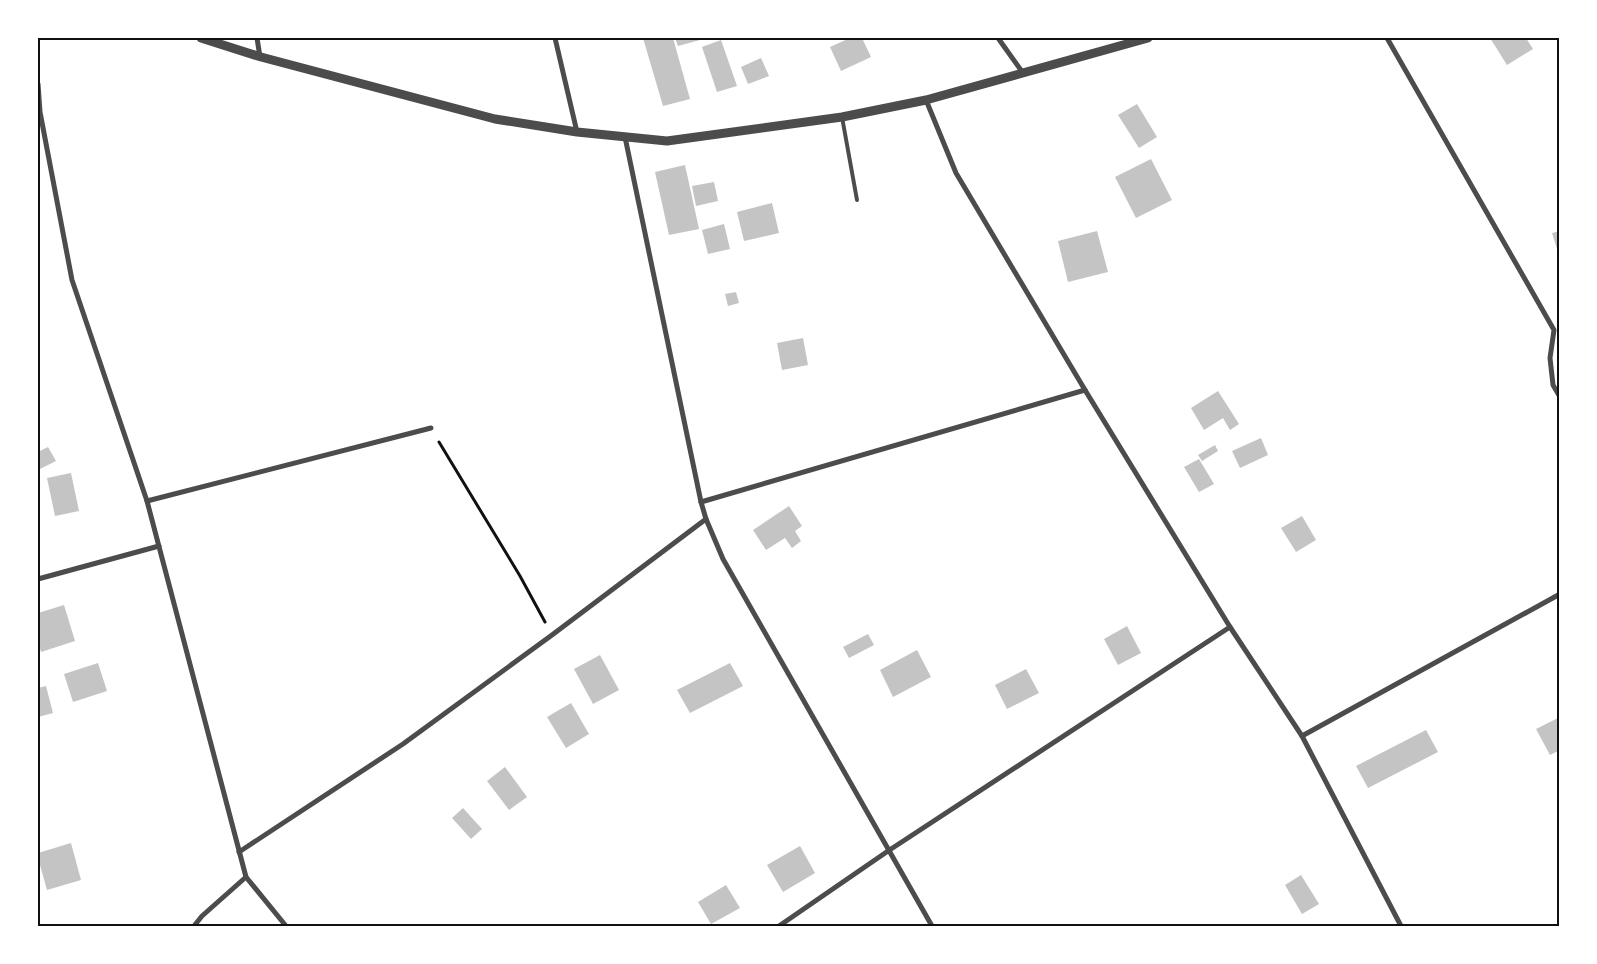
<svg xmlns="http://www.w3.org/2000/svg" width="1597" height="964" font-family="'Space Grotesk',sans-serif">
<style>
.building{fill:#c4c4c4}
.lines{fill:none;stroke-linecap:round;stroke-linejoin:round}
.path{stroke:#111;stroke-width:3}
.service{stroke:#4c4c4c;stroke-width:4}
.minor{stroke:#4c4c4c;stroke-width:5}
.tertiary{stroke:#4c4c4c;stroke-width:9}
.neatline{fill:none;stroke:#111;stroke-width:2}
</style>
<rect width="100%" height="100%" fill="#fff"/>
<!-- building -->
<g class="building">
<polygon points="643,38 673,38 690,99 663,106"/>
<polygon points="675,38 699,38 700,40 678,46"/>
<polygon points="850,38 862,38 871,57 841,71 830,47"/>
<polygon points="1490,38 1526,38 1533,49 1507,65"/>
<polygon points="721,40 737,86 717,92 702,47"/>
<polygon points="761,58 769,76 748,84 741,67"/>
<polygon points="1137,104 1157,137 1139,148 1118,115"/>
<polygon points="1151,159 1172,200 1136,218 1115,177"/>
<polygon points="685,165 699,229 669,235 655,172"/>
<polygon points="714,182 718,201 696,206 692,186"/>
<polygon points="772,203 779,233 744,241 737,212"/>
<polygon points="724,224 730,249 708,254 702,230"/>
<polygon points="1097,231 1108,272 1068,282 1058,241"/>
<polygon points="1560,231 1560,248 1557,249 1552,233"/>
<polygon points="736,292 739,303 728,306 725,294"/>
<polygon points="803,338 808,365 782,370 777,343"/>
<polygon points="1218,391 1239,424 1230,430 1223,418 1204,430 1191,408"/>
<polygon points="1261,438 1268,455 1240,468 1232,451"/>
<polygon points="1215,445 1218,451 1202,461 1198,455"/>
<polygon points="48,447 56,461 38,470 38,452"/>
<polygon points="1199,459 1214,484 1199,492 1184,467"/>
<polygon points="71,473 79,511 55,516 47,478"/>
<polygon points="789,506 802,526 795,531 801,541 792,548 785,538 766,550 753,530"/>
<polygon points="1302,516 1316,540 1296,552 1281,528"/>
<polygon points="64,605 75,641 41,652 38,641 38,613"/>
<polygon points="1127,626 1141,653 1118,665 1104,639"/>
<polygon points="868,634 874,645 849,658 843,647"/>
<polygon points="917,650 931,677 893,697 880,670"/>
<polygon points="600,655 619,690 593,704 574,669"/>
<polygon points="98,663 107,691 73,702 64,674"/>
<polygon points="730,663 743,686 690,713 677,690"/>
<polygon points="1026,669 1039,693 1007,709 995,685"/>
<polygon points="46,686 53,713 38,717 38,688"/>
<polygon points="571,703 589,734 566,748 547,717"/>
<polygon points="1560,717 1560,750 1550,755 1536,729"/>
<polygon points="1426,730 1438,752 1368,788 1356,766"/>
<polygon points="505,767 527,797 509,810 487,781"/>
<polygon points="463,808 482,829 471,839 452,818"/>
<polygon points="71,843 81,880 47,890 38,858 38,853"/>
<polygon points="800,846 815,873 783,892 767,865"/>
<polygon points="1301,875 1319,904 1302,914 1285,885"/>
<polygon points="726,885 740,908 711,924 698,902"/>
</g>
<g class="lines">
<!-- path -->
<polyline class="path" points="439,442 520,576 545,622"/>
<!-- service -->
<polyline class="service" points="842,117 857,200"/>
<!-- minor -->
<g class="minor">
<polyline points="257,38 260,57"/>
<polyline points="555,38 577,132"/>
<polyline points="998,38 1023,73"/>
<polyline points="1387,38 1554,330 1550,358 1553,385 1560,397"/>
<polyline points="38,84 40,112 72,280 147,501 246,877 286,926"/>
<polyline points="926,100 956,173 1085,390 1230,627 1302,736 1401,926"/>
<polyline points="625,137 701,502 706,519 723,559 932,926"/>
<polyline points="147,501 431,428"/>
<polyline points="701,502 1085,390"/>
<polyline points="38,579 159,546"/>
<polyline points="1302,736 1560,594"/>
<polyline points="239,852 403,744 552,635 706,519"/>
<polyline points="194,926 202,916 246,877"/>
<polyline points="779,926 888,851 1230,627"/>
</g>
<!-- tertiary -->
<polyline class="tertiary" points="201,38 261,57 495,119 577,132 667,141 842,117 926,100 1148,38"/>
</g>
<!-- border -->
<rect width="1597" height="964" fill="none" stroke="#ffffff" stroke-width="78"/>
<rect x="39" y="39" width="1519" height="886" class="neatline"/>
</svg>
